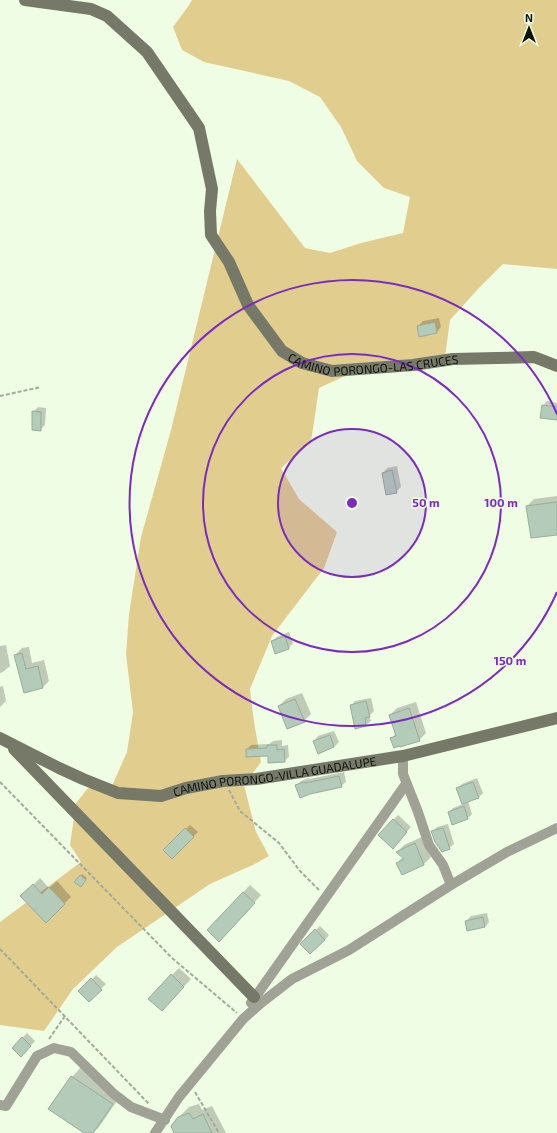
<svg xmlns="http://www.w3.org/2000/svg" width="557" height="1133" font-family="'Exo 2',sans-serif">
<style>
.green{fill:#e1ce8f}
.shadow{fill:#0003}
.building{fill:#b5cbb9;stroke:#97ad9b}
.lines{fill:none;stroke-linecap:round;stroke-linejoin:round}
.path{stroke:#a1ab99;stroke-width:2;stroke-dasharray:4 2;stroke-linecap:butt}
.street{stroke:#a0a296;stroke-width:10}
.secondary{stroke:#767868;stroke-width:12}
.ring{fill:none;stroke:#7b2cbf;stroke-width:2}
.labels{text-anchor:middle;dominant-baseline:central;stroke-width:3;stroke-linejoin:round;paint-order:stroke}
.street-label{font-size:12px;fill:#0f130b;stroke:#effde5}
.centre{fill:#7b2cbf;stroke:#effde5;stroke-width:2}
.ring-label{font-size:12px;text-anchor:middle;font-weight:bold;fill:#7b2cbf;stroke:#effde5;stroke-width:3;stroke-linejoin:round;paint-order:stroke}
</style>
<rect width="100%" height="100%" fill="#effde5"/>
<!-- green -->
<polygon class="green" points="192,0 557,0 557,269 503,264 478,289 450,320 445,357 375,362 319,388 311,442 281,468 299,499 337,532 324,568 272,636 250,689 254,722 261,762 244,785 256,832 269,856 255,864 210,884 117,947 73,989 44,1031 0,1025 0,922 81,862 70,845 76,803 88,788 111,788 127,752 133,712 126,654 129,614 141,537 171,430 237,159 305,248 330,253 361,243 403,233 410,197 384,188 357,161 341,127 320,97 289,81 204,62 182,50 173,27 187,8"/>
<!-- shadow -->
<g class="shadow">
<polygon points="439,318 441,327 437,332 418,326 423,321"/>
<polygon points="547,401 557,403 557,419 543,406"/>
<polygon points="38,407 46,408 45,425 40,430 33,412"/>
<polygon points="397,466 401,487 396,492 383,473 387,468"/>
<polygon points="557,496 557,534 527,506 534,499"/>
<polygon points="289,632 293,643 289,648 276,652 272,641 277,637"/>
<polygon points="6,645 10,666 3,672 0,673 0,646"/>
<polygon points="29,647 32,663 44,660 49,681 43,687 25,692 15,655 22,648"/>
<polygon points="3,686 6,701 0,707 0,687"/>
<polygon points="302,693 311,714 304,721 279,706 286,699"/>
<polygon points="371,698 374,711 369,716 371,721 366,725 356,727 351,706 355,701"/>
<polygon points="416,702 426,733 419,740 392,738 396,733 390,715 397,708"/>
<polygon points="334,731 339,742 334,747 318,753 314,741 318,736"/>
<polygon points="282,740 282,746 288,745 289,757 284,761 269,755 247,749 251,745 269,744 273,741"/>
<polygon points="344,772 346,782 341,786 310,793 296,786 301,781 309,778 309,779"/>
<polygon points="477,778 483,793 478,798 468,801 472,814 468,818 449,812 453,808 463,804 457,788 462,784"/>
<polygon points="398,815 411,827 397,843 393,820"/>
<polygon points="448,824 454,844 449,848 432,832 437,827"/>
<polygon points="190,825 198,832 172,857 164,850"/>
<polygon points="422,837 431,857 424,864 402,874 397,863 403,857 397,852 404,845"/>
<polygon points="82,874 87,878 82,884 81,876"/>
<polygon points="40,878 49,888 57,881 71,897 46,921 22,896"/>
<polygon points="250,885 261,895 226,934 208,930"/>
<polygon points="487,913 489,922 485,927 466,921 471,916"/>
<polygon points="320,926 329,935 325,940 302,944"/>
<polygon points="179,968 191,979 169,1003 172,975"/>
<polygon points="96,975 106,984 89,1001 80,991"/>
<polygon points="27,1033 35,1041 21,1056 13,1048"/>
<polygon points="81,1067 121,1095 99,1127 93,1133 85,1133 72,1077"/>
<polygon points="199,1104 202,1110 212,1106 226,1133 175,1133 179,1117 189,1107"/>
</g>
<!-- building -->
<g class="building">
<polygon points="435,322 437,333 419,337 417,326"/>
<polygon points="542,405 557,407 557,420 540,418"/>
<polygon points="32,411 41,412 41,431 32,430"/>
<polygon points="392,470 397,493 386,495 382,473"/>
<polygon points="557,502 557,535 531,538 526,506"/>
<polygon points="285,636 289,649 275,654 271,641"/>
<polygon points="22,653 26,669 38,666 43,688 24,693 14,655"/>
<polygon points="295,699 305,722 287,729 278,706"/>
<polygon points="366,701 370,717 365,718 366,726 355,729 350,705"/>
<polygon points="409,708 420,741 400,747 399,746 394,748 390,738 396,736 389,715"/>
<polygon points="330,735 334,747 318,754 313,741"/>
<polygon points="267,745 277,745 277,750 284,749 285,762 268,763 268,756 246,757 246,749 267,748"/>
<polygon points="339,776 342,787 310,794 300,798 295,785 304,782 305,783"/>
<polygon points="473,782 479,798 462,804 456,788"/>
<polygon points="464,806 468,819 452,825 448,812"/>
<polygon points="393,819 407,832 393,849 378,835"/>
<polygon points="185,828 194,837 172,859 163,850"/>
<polygon points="443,828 450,849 442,852 435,842 431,831"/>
<polygon points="415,843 424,865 402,875 396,863 404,859 396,852"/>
<polygon points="80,875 86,880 81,887 74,882"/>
<polygon points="33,884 42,894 49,887 65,904 46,923 20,896"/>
<polygon points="243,892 255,903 219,942 207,930"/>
<polygon points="483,917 485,927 467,931 465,921"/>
<polygon points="315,929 325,940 310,954 300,944"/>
<polygon points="171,974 184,987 162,1011 148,999"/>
<polygon points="91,978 102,990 89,1002 78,991"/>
<polygon points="22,1037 31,1046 21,1057 12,1048"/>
<polygon points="71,1076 113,1104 93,1133 84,1133 48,1109"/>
<polygon points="189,1113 193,1119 203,1114 212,1133 174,1133 171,1126 178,1117"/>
</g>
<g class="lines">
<!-- path -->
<g class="path">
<polyline points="0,396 41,387"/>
<polyline points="0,782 172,958 237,1013"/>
<polyline points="229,790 240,811 279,843 300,871 319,890"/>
<polyline points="0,949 149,1104"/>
<polyline points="49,1039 65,1016"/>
<polyline points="195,1092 219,1133"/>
</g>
<!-- street -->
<g class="street">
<polyline points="403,756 403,774 418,812 429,845 443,865 451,885"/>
<polyline points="251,1003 406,784"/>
<polyline points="0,1105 6,1106 37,1056 54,1048 71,1052 114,1094 131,1107 165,1120"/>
<polyline points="155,1133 179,1097 243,1019 261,1003 292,979 349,950 451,885 507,852 557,828"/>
</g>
<!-- secondary -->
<g class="secondary">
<path id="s1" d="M25,0L91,9L107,16L147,52L199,128L212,189L210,211L211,235L229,262L248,305L282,351L302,363L332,371L413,365L453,359L497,358L534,357L557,366"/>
<path id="s2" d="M0,738L59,768L83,779L118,793L161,796L186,788L223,781L256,779L403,756L557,718"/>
<polyline points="14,749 254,997"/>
</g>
</g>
<!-- distance rings -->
<circle cx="352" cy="503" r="74" fill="#7b2cbf" fill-opacity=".12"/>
<g class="ring">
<circle cx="352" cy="503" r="74"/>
<circle cx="352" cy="503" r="149"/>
<path d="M557 592A223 223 0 1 1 557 414"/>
</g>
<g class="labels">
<!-- street labels -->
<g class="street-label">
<text stroke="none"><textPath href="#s1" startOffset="570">CAMINO PORONGO-LAS CRUCES</textPath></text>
<text stroke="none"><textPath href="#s2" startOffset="289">CAMINO PORONGO-VILLA GUADALUPE</textPath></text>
</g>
</g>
<circle cx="352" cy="503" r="6" class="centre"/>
<g class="ring-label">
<text x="426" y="507">50 m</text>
<text x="501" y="507">100 m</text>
<text x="510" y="665">150 m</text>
</g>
<!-- north arrow -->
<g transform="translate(529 28)" stroke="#effde5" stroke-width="3" paint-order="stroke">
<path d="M0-3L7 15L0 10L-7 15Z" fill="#0f130b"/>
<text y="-6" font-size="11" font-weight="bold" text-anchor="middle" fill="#0f130b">N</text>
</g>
</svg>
